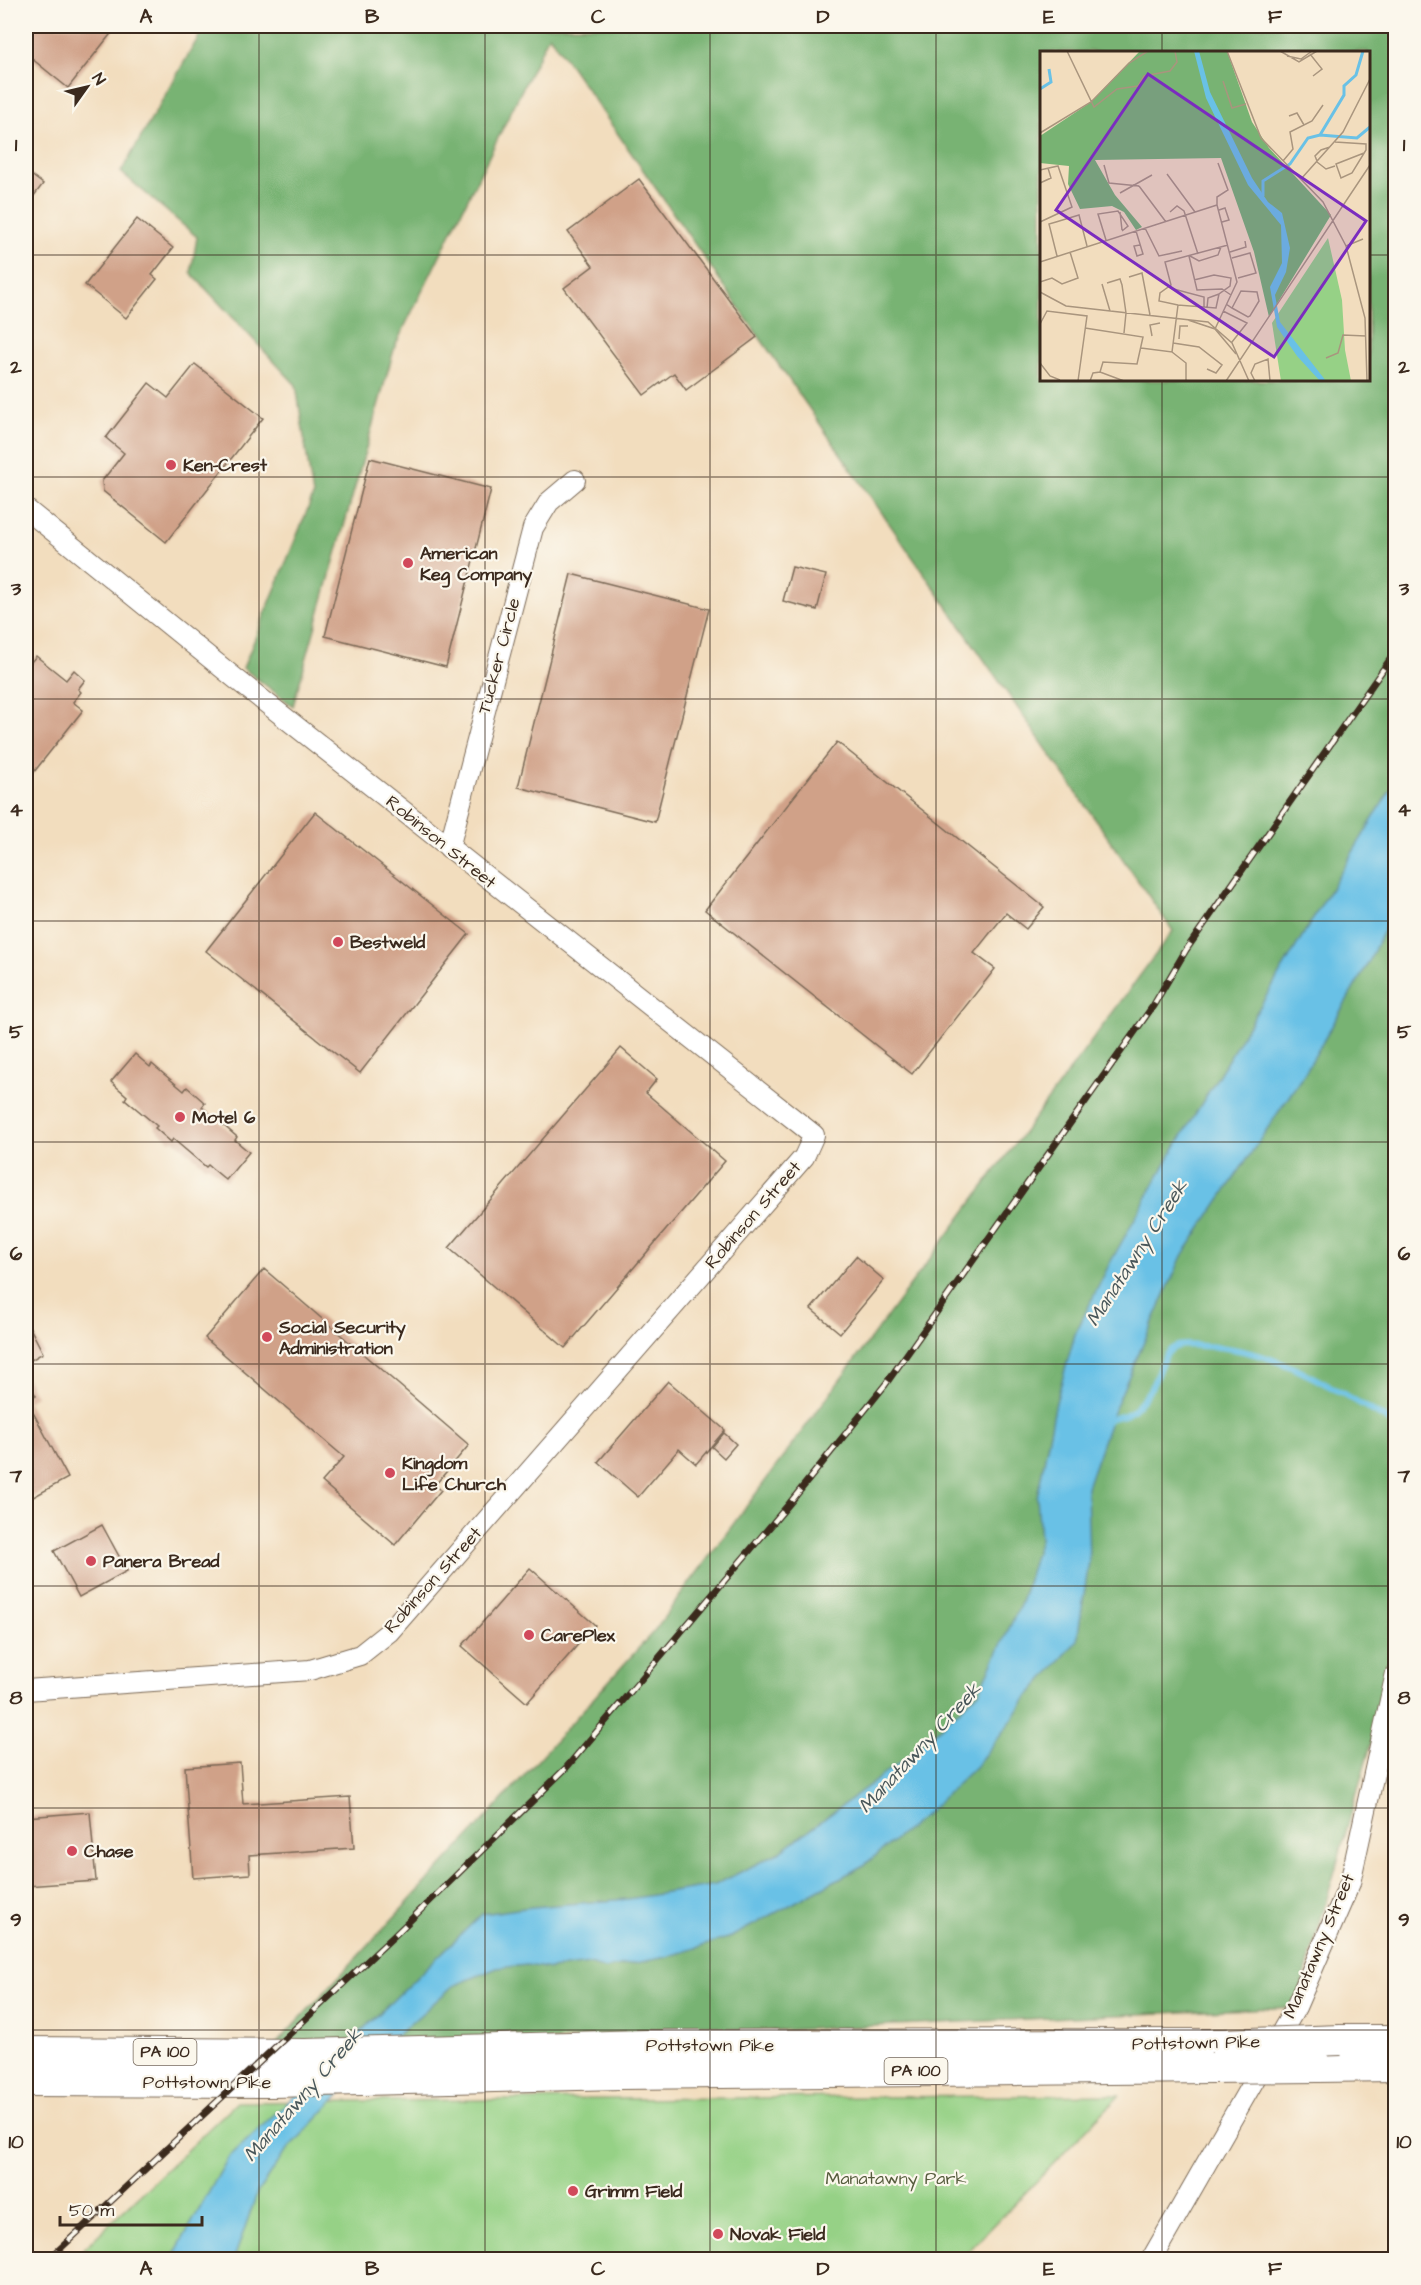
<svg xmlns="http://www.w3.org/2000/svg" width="1421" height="2285" font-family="'Architects Daughter',sans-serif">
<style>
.green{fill:#96d186;stroke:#687e52;stroke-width:1.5}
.forest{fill:#78b373;stroke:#5a6e48;stroke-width:1.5;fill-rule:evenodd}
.water{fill:#69c1e6;stroke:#527682;stroke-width:1.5}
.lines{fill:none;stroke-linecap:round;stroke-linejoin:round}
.stream{stroke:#69c1e6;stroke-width:6}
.building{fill:#d0a188}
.minor-casing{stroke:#7b6956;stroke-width:22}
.highway-casing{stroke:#7b6956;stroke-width:32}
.minor{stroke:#fff;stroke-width:20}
.highway{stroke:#fff;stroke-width:30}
.rail-casing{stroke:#3b2a1e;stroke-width:7}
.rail{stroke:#fbf7ec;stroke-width:4.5;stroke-dasharray:14;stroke-linecap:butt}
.highway-bridge-casing{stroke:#7b6956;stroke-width:32;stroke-linecap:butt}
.highway-bridge{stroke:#fff;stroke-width:30}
.grid{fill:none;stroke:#3b2a1e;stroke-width:1.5;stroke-opacity:0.55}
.poi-dot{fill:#d1495b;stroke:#fbf7ec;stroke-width:2}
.labels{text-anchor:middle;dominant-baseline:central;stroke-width:4.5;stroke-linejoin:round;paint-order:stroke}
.shield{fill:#fbf7ec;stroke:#75685c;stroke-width:1.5}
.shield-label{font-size:16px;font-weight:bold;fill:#3b2a1e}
.poi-label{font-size:18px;font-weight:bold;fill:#3b2a1e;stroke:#fbf7ec;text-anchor:start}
.street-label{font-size:18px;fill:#3b2a1e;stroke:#fbf7ec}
.park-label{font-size:18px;fill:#565c3d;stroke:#fbf7ec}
.water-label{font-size:20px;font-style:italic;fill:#49575a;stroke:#fbf7ec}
.inset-river{fill:none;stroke:#69c1e6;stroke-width:3}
.inset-road{fill:none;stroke:#a9957e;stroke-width:1.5}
.view{fill:#7b2cbf;fill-opacity:0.15;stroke:#7b2cbf;stroke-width:3}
.inset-edge{fill:none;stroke:#3b2a1e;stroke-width:3}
.neatline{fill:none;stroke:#3b2a1e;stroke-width:2}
.grid-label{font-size:20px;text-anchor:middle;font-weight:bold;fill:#3b2a1e}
</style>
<rect width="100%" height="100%" fill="#fbf7ec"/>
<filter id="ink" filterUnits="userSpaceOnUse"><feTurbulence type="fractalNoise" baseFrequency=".0167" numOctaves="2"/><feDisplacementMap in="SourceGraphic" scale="12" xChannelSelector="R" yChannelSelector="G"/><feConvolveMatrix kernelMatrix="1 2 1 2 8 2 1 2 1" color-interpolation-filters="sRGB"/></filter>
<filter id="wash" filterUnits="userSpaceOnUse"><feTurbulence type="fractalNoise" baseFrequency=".008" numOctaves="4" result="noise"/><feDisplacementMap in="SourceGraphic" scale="24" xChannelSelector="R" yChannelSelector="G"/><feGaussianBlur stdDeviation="1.35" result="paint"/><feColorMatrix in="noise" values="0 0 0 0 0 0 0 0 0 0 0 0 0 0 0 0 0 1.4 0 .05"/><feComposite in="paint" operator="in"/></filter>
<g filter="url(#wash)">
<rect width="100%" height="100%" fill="#f2ddbe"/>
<!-- green -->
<polygon class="green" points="1120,2095 961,2259 72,2260 237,2102"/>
<!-- forest -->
<path class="forest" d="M205,26H1395V1660L1296,2007L268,2053L476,1829L654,1631L1173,931L549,35L395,346L293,706L243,668L313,496L296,385L191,273L197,237L121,172ZM1042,52H1368V380H1042Z"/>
<!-- water -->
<polygon class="water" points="1395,782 1395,910 1381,935 1369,962 1306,1071 1182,1256 1114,1410 1087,1487 1089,1562 1077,1641 1026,1699 1011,1721 976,1766 925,1815 864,1865 731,1937 667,1957 605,1969 590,1964 550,1969 527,1965 497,1968 453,1986 384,2047 282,2156 257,2193 234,2259 171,2260 228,2158 291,2099 482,1914 532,1907 628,1899 715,1885 778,1853 906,1758 979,1692 1021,1603 1040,1539 1037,1497 1056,1402 1075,1334 1110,1263 1167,1161"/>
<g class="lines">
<!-- stream -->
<path class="stream" d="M1106,1422C1111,1416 1119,1418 1127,1414C1134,1410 1144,1398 1149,1391C1159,1378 1160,1351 1178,1346C1185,1344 1195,1346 1202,1346C1273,1347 1336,1389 1396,1425"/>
</g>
<g id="blocks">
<!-- building -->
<g class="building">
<polygon points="26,26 117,26 68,88 26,54"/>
<polygon points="26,171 43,184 26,206"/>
<polygon points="639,179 757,337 686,390 674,373 644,395 564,288 593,266 568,232"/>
<polygon points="137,219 173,248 152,275 157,279 126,318 85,285"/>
<polygon points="195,364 263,418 166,542 103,491 102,481 124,453 106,438 149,383 168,398"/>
<polygon points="370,458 491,489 446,667 325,636"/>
<polygon points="792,567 826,575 817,610 783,601"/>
<polygon points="571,574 709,609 655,822 518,787"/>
<polygon points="36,656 66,680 74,670 85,680 78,689 81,692 73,702 83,710 26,782 26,668"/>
<polygon points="837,742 1044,907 1026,929 1006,913 974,953 995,969 912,1074 705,910"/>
<polygon points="315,812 469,934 360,1073 206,951"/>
<polygon points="621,1048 657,1079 646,1093 725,1161 565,1348 449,1248"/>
<polygon points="135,1054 150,1067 152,1064 184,1091 187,1087 205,1103 202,1107 237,1137 235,1140 249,1152 226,1180 208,1165 206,1167 173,1139 171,1142 155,1128 157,1126 125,1099 127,1096 111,1082"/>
<polygon points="856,1256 884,1280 840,1333 811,1309"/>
<polygon points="264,1269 469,1445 435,1485 441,1490 395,1545 322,1482 344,1457 205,1338"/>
<polygon points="26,1320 43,1353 26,1363"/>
<polygon points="26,1377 36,1396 27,1401 68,1478 26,1501"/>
<polygon points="668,1381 725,1430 696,1464 679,1449 638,1497 598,1462"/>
<polygon points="724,1433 736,1444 724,1458 712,1447"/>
<polygon points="102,1525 127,1571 79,1597 54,1551"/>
<polygon points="530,1568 595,1625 527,1703 462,1646"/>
<polygon points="240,1763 243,1804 350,1797 354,1848 249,1855 250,1874 193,1878 185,1767"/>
<polygon points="90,1812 96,1881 26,1886 26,1817"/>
</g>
</g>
</g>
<g filter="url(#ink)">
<use href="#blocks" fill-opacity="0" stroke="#7b6956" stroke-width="1.5"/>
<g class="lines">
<!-- minor casing -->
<g class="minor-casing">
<g id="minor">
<polyline points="26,509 236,679 814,1135 804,1157 389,1632 360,1655 310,1670 26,1690"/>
<polyline points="449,848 533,528 549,502 575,480"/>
<polyline points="1151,2260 1296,2007 1350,1883 1396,1673"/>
</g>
</g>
<!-- highway casing -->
<g class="highway-casing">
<g id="highway">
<polyline points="1341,2040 1396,2040"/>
<polyline points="26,2052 305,2054 649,2045 1224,2044"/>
<polyline points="1318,2067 1396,2066"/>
<polyline points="26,2081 272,2082 621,2074 1211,2068"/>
</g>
</g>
<!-- minor -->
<use href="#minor" class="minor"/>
<!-- highway -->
<use href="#highway" class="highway"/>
<!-- rail casing -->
<g class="rail-casing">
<polyline id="rail" points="48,2260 394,1936 566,1768 789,1504 885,1385 1153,1006 1186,950 1396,651"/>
</g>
<!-- rail -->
<use href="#rail" class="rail"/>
<!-- highway-bridge casing -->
<g class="highway-bridge-casing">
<g id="highway-bridge">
<polyline points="1224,2044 1341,2040"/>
<polyline points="1211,2068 1318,2067"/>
</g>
</g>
<!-- highway-bridge -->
<use href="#highway-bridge" class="highway-bridge"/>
</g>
</g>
<!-- grid -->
<path class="grid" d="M259,26V2260M485,26V2260M710,26V2260M936,26V2260M1162,26V52M26,255H1042M1368,255H1396M1162,380V2260M26,477H1396M26,699H1396M26,921H1396M26,1142H1396M26,1364H1396M26,1586H1396M26,1808H1396M26,2030H1396"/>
<!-- markers -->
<g class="poi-dot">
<circle cx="171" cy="465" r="6"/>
<circle cx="408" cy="563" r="6"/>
<circle cx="338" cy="942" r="6"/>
<circle cx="180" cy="1117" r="6"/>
<circle cx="267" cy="1337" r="6"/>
<circle cx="390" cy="1473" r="6"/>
<circle cx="91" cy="1561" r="6"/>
<circle cx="529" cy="1635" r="6"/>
<circle cx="72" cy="1851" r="6"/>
<circle cx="573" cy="2191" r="6"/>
<circle cx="718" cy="2234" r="6"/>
</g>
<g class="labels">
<!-- shield labels -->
<g class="shield">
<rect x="133.5" y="2039" width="63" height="26" rx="4.5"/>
<rect x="884.5" y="2058" width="63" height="26" rx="4.5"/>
</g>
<g class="shield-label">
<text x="165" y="2052">PA 100</text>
<text x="916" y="2071">PA 100</text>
</g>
<!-- poi labels -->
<g class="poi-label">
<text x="183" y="465">Ken-Crest</text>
<text x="420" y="553">American<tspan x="420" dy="21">Keg Company</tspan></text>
<text x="350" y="942">Bestweld</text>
<text x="192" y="1117">Motel 6</text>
<text x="279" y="1327">Social Security<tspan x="279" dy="21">Administration</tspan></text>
<text x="402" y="1463">Kingdom<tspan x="402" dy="21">Life Church</tspan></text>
<text x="103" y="1561">Panera Bread</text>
<text x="541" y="1635">CarePlex</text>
<text x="84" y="1851">Chase</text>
<text x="585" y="2191">Grimm Field</text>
<text x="730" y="2234">Novak Field</text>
</g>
<!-- street labels -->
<g class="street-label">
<text transform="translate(499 656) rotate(-75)">Tucker Circle</text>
<text transform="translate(441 842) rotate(39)">Robinson Street</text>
<text transform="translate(753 1215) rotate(-49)">Robinson Street</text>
<text transform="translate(433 1580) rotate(-48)">Robinson Street</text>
<text transform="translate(1319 1946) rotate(-67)">Manatawny Street</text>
<text transform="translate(1196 2043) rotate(-1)">Pottstown Pike</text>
<text x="710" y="2045">Pottstown Pike</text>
<text x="207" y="2082">Pottstown Pike</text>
</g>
<!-- park labels -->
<g class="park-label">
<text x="896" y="2178">Manatawny Park</text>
</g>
<!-- water labels -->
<g class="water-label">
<text transform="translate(1137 1253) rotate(-57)">Manatawny Creek</text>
<text transform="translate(920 1748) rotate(-47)">Manatawny Creek</text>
<text transform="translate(303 2095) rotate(-49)">Manatawny Creek</text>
</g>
</g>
<!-- overview -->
<g transform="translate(1040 51)">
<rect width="330" height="330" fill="#f2ddbe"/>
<path d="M288,187L302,249L305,299L311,330H241L232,272Z" fill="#96d186"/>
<path d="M187,0L212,71L229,97L291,164L229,266L214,201L181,107L55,109L75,144L102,176L96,179L84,161L72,155L40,158L28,133L29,115L0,112V85L51,51L99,1Z" fill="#78b373"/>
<path d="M154,0H159L170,41L212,127L228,151L242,162L250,197L246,221L235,244L240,271L286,330H280L257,305L237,276L230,236L242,212L241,174L208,134L166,47Z" fill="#69c1e6"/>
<path class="inset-river" d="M0,38L11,31L9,18M280,84L304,44V35L316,24L323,0M223,145V130L250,113L268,87L280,84L317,87L330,76"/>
<path class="inset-road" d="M27,0L54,56L77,38L98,35L104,25L130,20L137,11L135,0M187,0L221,87L283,151L306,195L325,267L327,330M240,0L259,11L277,0M270,3L282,18L273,25M247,5L261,8L272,0M183,30L192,57L206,53M249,65L257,62L264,74M0,82L51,51L89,12L108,0M295,91L326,93V99L312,122L301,127L296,113L324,102M243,110L253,98L250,81L272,70L283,54M277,110L275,105L281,99L290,96M277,111L286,118L295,115M64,114L69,132L99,135M0,119L18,115L32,156L0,171M127,123L155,161M261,128L303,81L330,28M0,132L11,127L8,117M99,135L126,171M80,142L112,124M177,154V146L188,139L178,112M179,159L185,157L189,169L182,171M80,161L82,179M130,161L137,155L144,160L158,203M105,177L119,205L142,200M96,180L103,203L97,205L94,195L100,194M66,189L58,163L78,160L88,175L82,180M306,195L323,188M190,201L206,196L205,190M17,205L9,173L16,171L39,164L47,195M149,205L157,239L182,238L191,244M150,205L159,210L178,204L181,196M192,207L210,202L216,222L198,227M0,211L177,154L197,231L175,278M89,226L102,222L110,264M0,231L12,227L22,233L38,227L30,201M67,232L80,228L82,234L86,262L84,282M62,233L70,260M130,237L164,246V256M0,241L26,255L168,271L192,292L209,330M186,253L192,257L208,266L210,265L219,250L217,241L201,240L192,257M138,254L119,250L120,242L131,234L125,211L188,194M167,257L168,247L179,243M183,260L207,272L192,291M148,269L175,278L196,303M0,273L7,260L47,265L38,330M45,277L103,286L97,313L63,311L60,321L53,322L50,330M112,285L110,274L120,272M139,288L140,275H148M133,292L159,296L182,314L176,322L167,318M101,297L132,301L138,254L176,257L179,243L190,235L191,227L174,224L154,229M132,301L146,312V330M286,307L298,302L303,284L326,285M0,312L10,325L20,329M60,321L84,330M186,330L330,114M215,330L211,322L215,313L228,308L230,330"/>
<path class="view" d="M108,23L326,170L234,306L16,159Z"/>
<rect width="330" height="330" class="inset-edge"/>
</g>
<!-- margin -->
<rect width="1421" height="2285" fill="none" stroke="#fbf7ec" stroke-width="66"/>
<!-- north arrow -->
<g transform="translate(87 87) rotate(56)" stroke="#fbf7ec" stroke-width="4.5" paint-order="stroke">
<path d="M0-4.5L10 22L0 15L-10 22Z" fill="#3b2a1e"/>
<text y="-9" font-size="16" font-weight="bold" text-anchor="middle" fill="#3b2a1e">N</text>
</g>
<!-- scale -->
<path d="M60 2216v9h142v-9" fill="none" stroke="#3b2a1e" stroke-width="3"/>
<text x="69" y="2216" font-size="18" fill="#3b2a1e" stroke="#fbf7ec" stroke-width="4.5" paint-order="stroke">50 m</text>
<rect x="33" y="33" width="1355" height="2219" class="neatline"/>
<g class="grid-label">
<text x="146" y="23">A</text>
<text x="372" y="23">B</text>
<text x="598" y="23">C</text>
<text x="823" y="23">D</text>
<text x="1049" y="23">E</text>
<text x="1275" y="23">F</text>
<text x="16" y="151">1</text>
<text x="1404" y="151">1</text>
<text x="16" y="373">2</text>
<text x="1404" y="373">2</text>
<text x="16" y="595">3</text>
<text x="1404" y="595">3</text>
<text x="16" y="816">4</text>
<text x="1404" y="816">4</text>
<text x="16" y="1038">5</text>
<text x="1404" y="1038">5</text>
<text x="16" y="1260">6</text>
<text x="1404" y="1260">6</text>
<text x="16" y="1482">7</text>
<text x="1404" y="1482">7</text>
<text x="16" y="1704">8</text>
<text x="1404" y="1704">8</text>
<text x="16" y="1926">9</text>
<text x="1404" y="1926">9</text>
<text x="16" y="2148">10</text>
<text x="1404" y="2148">10</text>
<text x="146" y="2275">A</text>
<text x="372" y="2275">B</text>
<text x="598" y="2275">C</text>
<text x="823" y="2275">D</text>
<text x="1049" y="2275">E</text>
<text x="1275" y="2275">F</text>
</g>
</svg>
